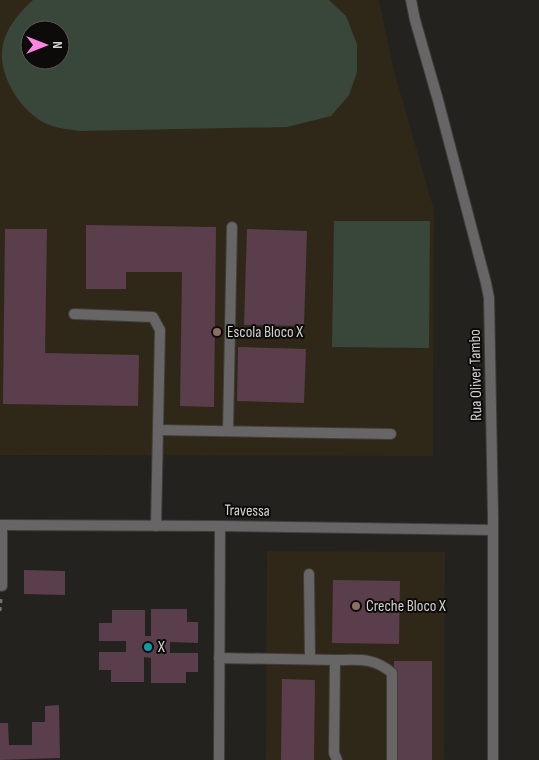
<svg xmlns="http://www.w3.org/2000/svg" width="539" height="760" font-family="'Sofia Sans Condensed',sans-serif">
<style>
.education{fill:#2f2818;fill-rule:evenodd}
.green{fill:#38473a;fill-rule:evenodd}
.building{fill:#5a3e4b}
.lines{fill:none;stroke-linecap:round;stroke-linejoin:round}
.service-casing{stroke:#3f3e3b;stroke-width:12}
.minor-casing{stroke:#3f3e3b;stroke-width:12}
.path{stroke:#757472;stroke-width:3;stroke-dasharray:4 4;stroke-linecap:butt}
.service{stroke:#676565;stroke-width:10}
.minor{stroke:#676565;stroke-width:10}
.education-dot{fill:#8d6e63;stroke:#0c0b0a;stroke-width:2}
.culture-dot{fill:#0f9aa8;stroke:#0c0b0a;stroke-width:2}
.labels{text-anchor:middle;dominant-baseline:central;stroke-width:4;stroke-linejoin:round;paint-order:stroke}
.poi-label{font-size:16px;fill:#d2d1cf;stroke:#0c0b0a;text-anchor:start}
.street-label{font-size:16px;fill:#d2d1cf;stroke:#0c0b0a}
</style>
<rect width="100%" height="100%" fill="#23221f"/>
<!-- education -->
<g class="education">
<path d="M0,0H379L394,71L434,210L433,456L0,455ZM30,30H60V60H30Z"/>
<polygon points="267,551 445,552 444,760 266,760"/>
</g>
<!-- green -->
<g class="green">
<path d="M33,0H329L346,16L357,44V72L349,95L331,116L287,127L79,131C70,129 61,129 52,126C25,117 0,81 2,51C4,30 18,14 33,0ZM30,30H60V60H30Z"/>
<polygon points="334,221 430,221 429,348 332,347"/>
</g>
<!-- building -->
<g class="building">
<polygon points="86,225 216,227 214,407 180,406 182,272 126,272 126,289 86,289"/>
<polygon points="5,229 47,229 45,353 139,355 138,406 3,404"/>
<polygon points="247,229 307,231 304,326 244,325"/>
<polygon points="238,347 306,349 304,403 237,401"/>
<polygon points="24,570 65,571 65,595 24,594"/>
<polygon points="333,580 400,581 399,644 332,643"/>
<polygon points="151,609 187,609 187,622 198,622 198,643 170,642 170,653 198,653 198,672 186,672 186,683 151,683 151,658 144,657 144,682 111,682 111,670 99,670 99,652 126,652 126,641 99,641 99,623 112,623 112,610 145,610 145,636 151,636"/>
<rect x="394" y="661" width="38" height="99"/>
<polygon points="282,679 315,680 314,760 281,760"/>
<polygon points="59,705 60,758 0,760 0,723 8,723 9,745 32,745 32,722 45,722 45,706"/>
</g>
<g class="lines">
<!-- service casing -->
<g class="service-casing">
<g id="service">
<polyline points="74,314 153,317 160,330 156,526"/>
<polyline points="158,430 391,434"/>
<polyline points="228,431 232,227"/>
<polyline points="309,574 310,659"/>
<polyline points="219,658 335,660"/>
<path d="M337,760L334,753L335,660C359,660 373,657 392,673V760"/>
</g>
</g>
<!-- minor casing -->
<g class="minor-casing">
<g id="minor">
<polyline points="411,0 415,20 438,100 486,283 489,298 493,517 493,760"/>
<polyline points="0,525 220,526 493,530"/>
<polyline points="2,526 2,586"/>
<polyline points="219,760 220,526"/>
</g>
</g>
<!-- path -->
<polyline class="path" points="0,611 1,599"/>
<!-- service -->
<use href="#service" class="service"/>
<!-- minor -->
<use href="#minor" class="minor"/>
</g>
<!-- markers -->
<g class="education-dot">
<circle cx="217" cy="332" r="5"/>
<circle cx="356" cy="606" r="5"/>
</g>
<circle class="culture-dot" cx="148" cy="647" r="5"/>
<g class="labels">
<!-- poi labels -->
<g class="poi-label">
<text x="227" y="332">Escola Bloco X</text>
<text x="366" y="606">Creche Bloco X</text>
<text x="158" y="647">X</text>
</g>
<!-- street labels -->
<g class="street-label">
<text transform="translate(476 375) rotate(-91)">Rua Oliver Tambo</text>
<text transform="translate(247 511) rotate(1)">Travessa</text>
</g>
</g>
<!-- north arrow -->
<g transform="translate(45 45) rotate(90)"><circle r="24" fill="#0c0b0a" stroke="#5b5a59"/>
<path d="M0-4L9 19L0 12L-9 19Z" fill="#fd86e2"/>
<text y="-8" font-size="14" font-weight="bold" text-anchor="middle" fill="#d2d1cf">N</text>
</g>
</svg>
